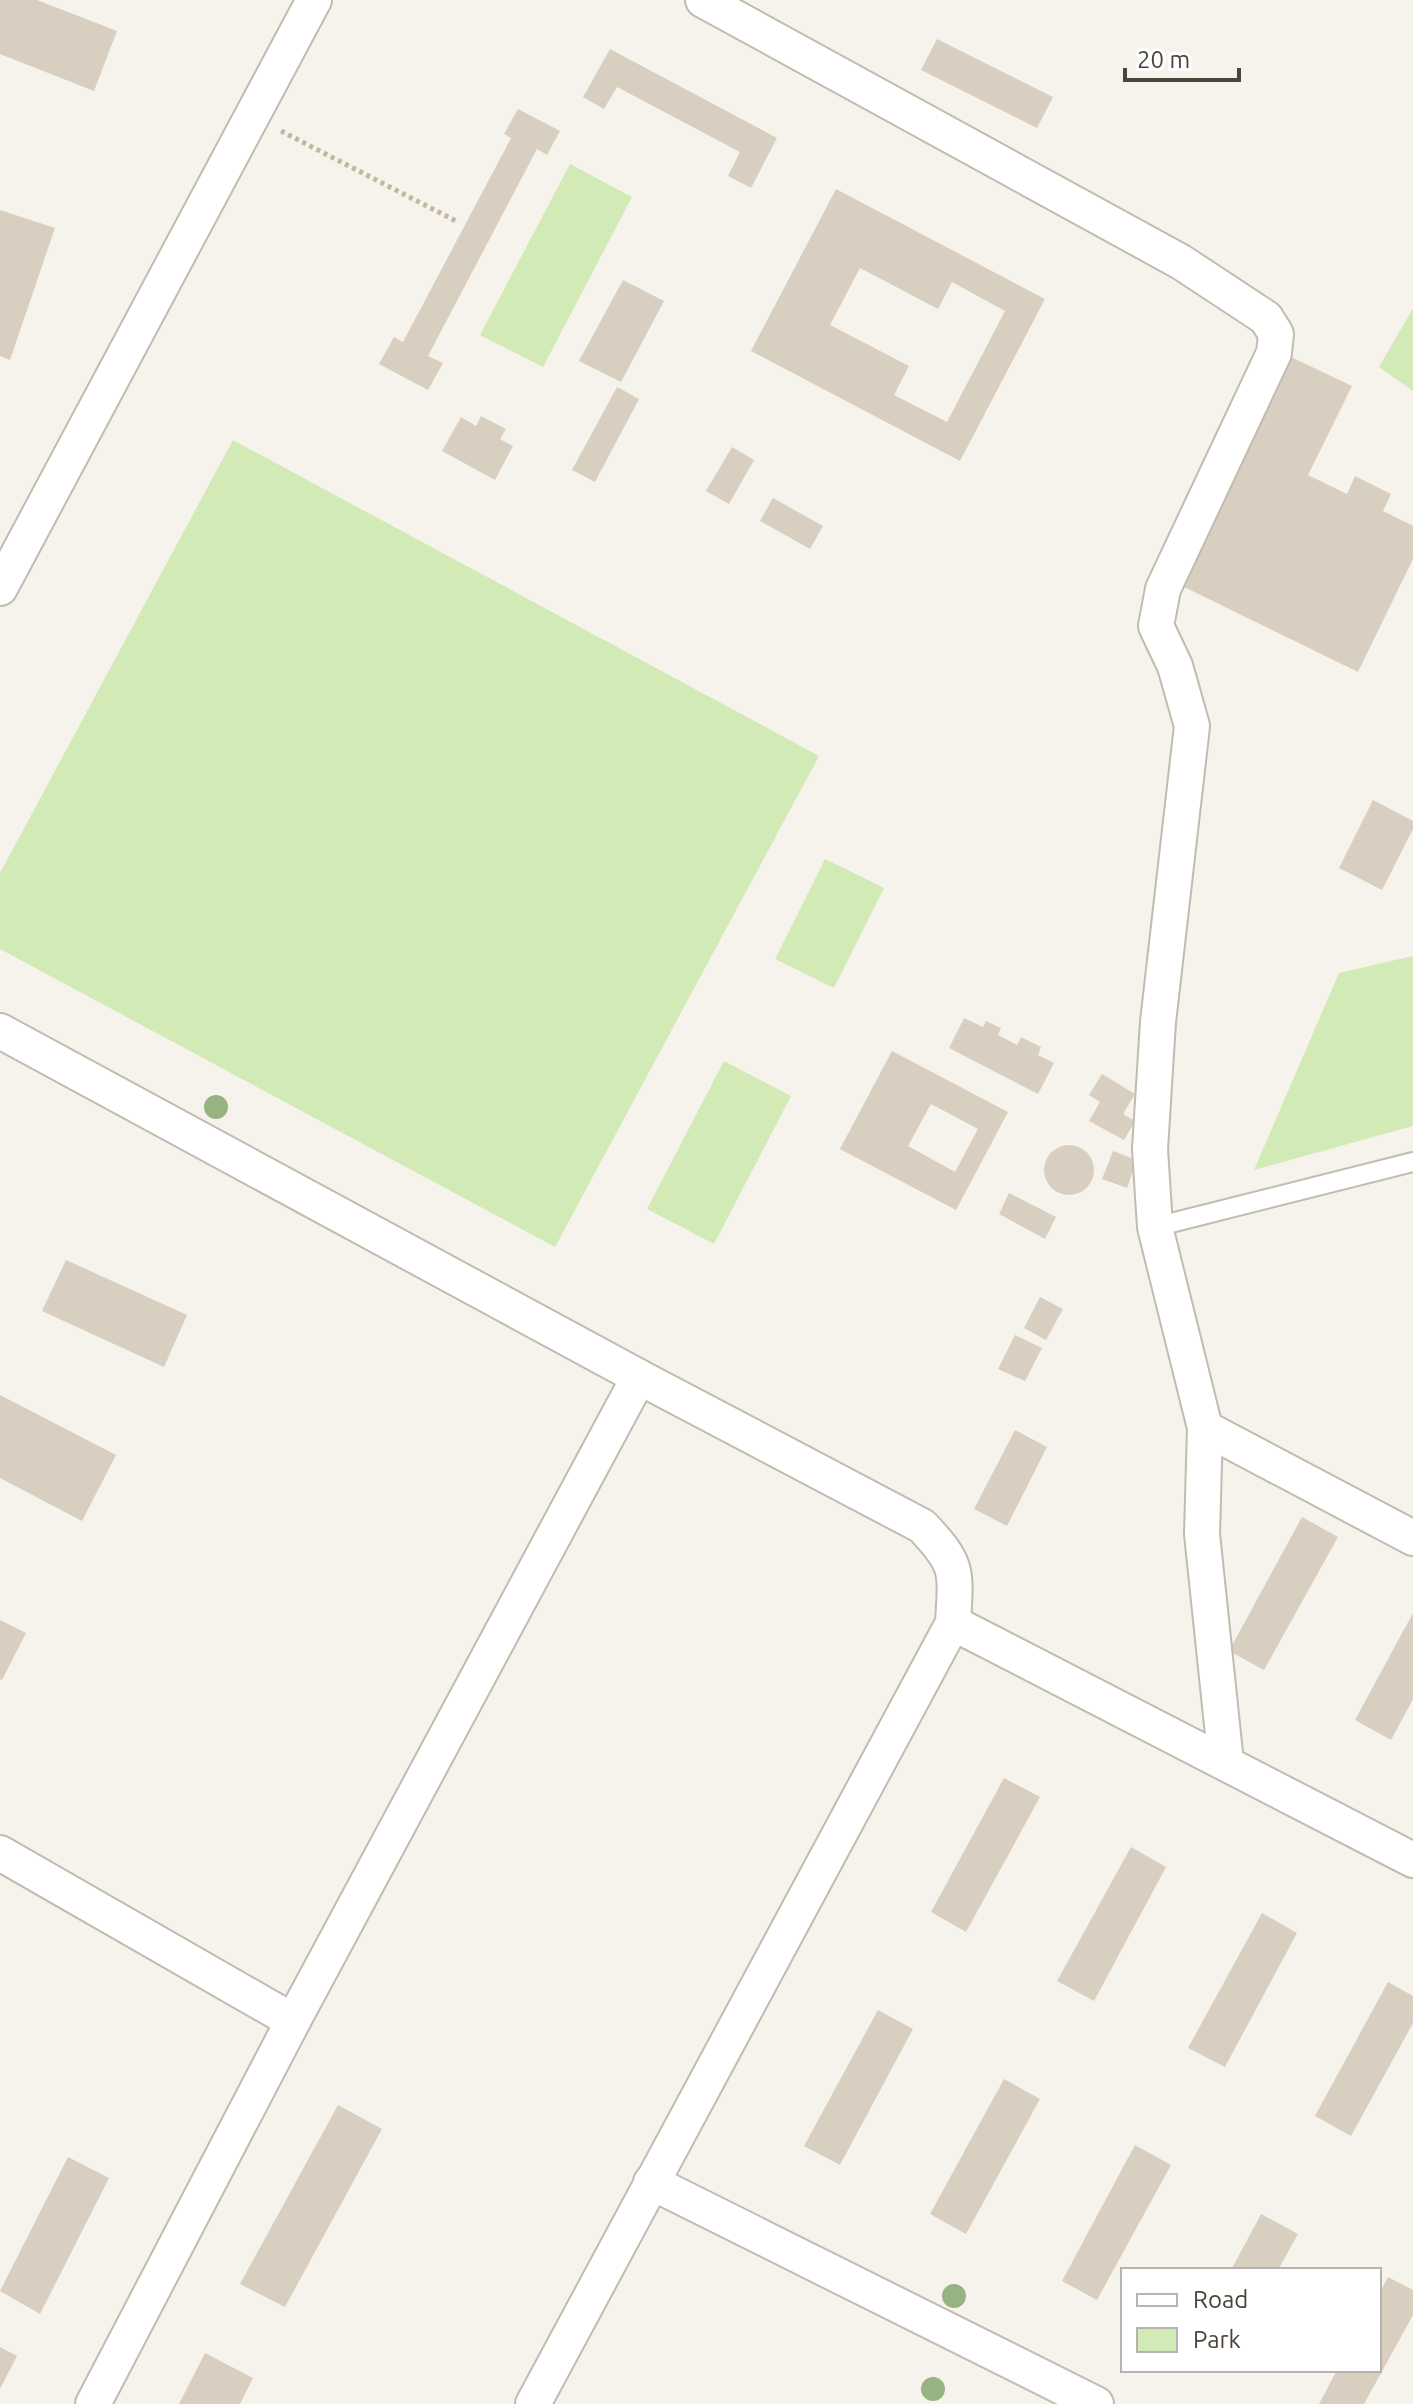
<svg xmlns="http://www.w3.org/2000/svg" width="1413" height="2404" font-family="Ubuntu,sans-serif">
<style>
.green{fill:#d2eab5}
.building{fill:#d8cfc1;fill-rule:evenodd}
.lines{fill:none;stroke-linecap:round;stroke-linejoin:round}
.lane-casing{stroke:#c2bbae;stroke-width:22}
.street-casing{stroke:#c2bbae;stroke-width:38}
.path{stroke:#c4b79f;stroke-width:5;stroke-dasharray:4 4;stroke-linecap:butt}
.lane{stroke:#fff;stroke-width:18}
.street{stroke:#fff;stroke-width:34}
.tree{fill:#97b381}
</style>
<rect width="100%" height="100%" fill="#f6f3ec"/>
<!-- green -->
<g class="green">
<polygon points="570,164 632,197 543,367 480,335"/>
<polygon points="1413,308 1413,391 1379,367"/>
<polygon points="233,440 819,756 555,1247 0,949 0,873"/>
<polygon points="825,859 884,888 834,988 775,959"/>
<polygon points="1413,956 1413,1126 1254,1170 1339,973"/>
<polygon points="724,1061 791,1096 714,1244 647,1209"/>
</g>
<!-- building -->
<g class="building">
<polygon points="0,0 37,0 117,31 94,91 0,54"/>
<polygon points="937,39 1053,97 1037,128 921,70"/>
<polygon points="610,49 777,138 751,188 728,176 740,152 617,87 604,109 583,97"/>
<polygon points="518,109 560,131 547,155 537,149 428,356 443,363 428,390 379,364 394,337 403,342 511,138 504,134"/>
<path d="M836,189L1045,299L960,461L751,351ZM860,268L938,309L952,282L1005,311L947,422L894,395L909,366L830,325Z"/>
<polygon points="0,210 55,228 10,360 0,356"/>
<polygon points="623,280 664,301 621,382 579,361"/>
<polygon points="1291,357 1352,386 1308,475 1347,494 1355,476 1391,494 1383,511 1413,526 1413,559 1358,672 1180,585"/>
<polygon points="617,387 639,399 595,482 572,470"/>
<polygon points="481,416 506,429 500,439 513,446 495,480 442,451 461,417 476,426"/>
<polygon points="732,447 754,460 729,504 706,491"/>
<polygon points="773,498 823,526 810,549 760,521"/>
<polygon points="1373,800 1413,821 1413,829 1382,890 1339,868"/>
<polygon points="964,1018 983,1027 986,1021 1001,1028 998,1035 1017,1045 1021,1037 1041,1047 1038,1055 1054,1063 1038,1094 949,1048"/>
<path d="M892,1051L1008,1112L956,1210L840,1149ZM931,1104L978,1129L955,1172L908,1146Z"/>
<polygon points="1102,1074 1135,1094 1123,1114 1135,1121 1124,1140 1089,1121 1100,1102 1089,1095"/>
<circle cx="1069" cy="1170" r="25"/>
<polygon points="1113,1151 1137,1160 1127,1188 1102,1179"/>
<polygon points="1009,1193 1056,1217 1045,1239 999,1214"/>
<polygon points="66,1260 187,1315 164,1367 42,1311"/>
<polygon points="1040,1297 1063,1309 1046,1340 1024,1328"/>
<polygon points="1015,1335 1042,1348 1025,1381 998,1369"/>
<polygon points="0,1395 116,1455 82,1521 0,1478"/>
<polygon points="1015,1430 1047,1447 1007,1526 974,1509"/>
<polygon points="1302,1517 1338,1537 1264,1670 1229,1651"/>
<polygon points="1413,1613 1413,1699 1391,1740 1355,1720"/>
<polygon points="0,1620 26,1633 2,1680 0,1679"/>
<polygon points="1004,1778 1040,1797 966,1932 931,1912"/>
<polygon points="1131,1847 1166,1867 1094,2001 1057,1981"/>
<polygon points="1262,1913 1297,1933 1225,2067 1188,2048"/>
<polygon points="1388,1982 1413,1996 1413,2023 1351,2136 1315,2116"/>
<polygon points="878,2010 913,2029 840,2165 804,2146"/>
<polygon points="1004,2079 1040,2099 966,2234 930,2214"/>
<polygon points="338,2105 382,2129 285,2307 240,2284"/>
<polygon points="1135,2145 1171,2165 1097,2300 1062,2281"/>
<polygon points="68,2157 109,2178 40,2314 0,2291"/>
<polygon points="1261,2214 1298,2234 1278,2270 1231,2270"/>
<polygon points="1388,2277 1413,2290 1413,2315 1364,2404 1319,2404 1337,2370 1379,2370 1379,2294"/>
<polygon points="0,2347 17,2356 0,2389"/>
<polygon points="205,2353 253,2378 240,2404 179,2404"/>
</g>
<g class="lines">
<!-- lane casing -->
<g class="lane-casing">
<polyline id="lane" points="1155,1227 1413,1162"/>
</g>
<!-- street casing -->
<g class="street-casing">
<g id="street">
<polyline points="703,0 1181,262 1266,318 1276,334 1274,353 1163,589 1156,626 1175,666 1192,726 1158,1022 1150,1149 1155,1227 1205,1428 1202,1534 1226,1763"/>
<polyline points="0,588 314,0"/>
<polyline points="0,1031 639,1377 293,2021 93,2404"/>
<polyline points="1205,1428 1413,1538"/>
<polyline points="953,1623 1413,1860"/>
<polyline points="0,1853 293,2021"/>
<polyline points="651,2182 1096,2404"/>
<path d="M533,2404L953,1623C956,1570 959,1565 922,1526L639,1377"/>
</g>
</g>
<!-- path -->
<polyline class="path" points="281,131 456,221"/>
<!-- lane -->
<use href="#lane" class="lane"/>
<!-- street -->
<use href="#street" class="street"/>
</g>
<!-- trees -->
<g class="tree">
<circle cx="216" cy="1107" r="12"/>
<circle cx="954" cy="2296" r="12"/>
<circle cx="933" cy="2389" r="12"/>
</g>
<!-- legend -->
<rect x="1121" y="2268" width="260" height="104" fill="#ffffff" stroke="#b7b4b0" stroke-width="2"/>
<rect x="1137" y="2294" width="40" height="12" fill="#ffffff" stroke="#b7b4b0" stroke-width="2"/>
<text x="1193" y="2308" font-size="24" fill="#4b4439">Road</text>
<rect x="1137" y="2328" width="40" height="24" fill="#d2eab5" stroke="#b7b4b0" stroke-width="2"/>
<text x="1193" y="2348" font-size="24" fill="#4b4439">Park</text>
<!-- scale -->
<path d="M1125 68v12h114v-12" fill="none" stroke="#4b4439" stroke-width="4"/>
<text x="1137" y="68" font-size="24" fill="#4b4439" stroke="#ffffff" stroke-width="6" paint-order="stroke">20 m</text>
</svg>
